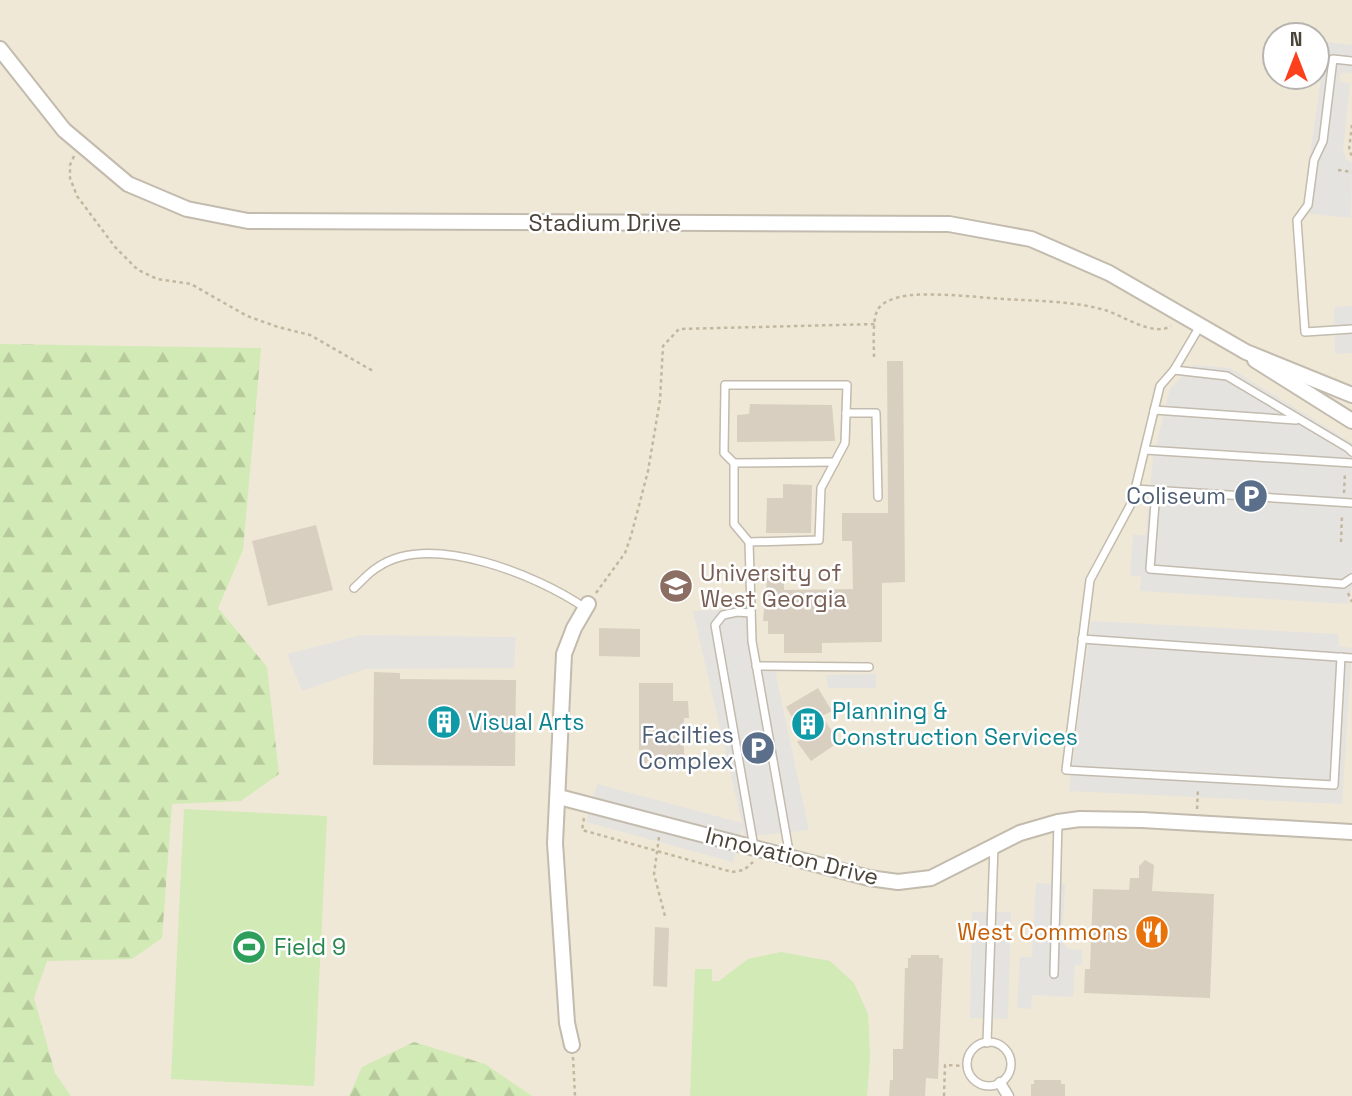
<svg xmlns="http://www.w3.org/2000/svg" width="1352" height="1096" font-family="'Space Grotesk',sans-serif">
<style>
.education{fill:#efe8d6;fill-rule:evenodd}
.green{fill:#d2eab5}
.forest{fill:url(#forest-firs)}
.parking{fill:#e5e3e0}
.building{fill:#d8cfc1}
.lines{fill:none;stroke-linecap:round;stroke-linejoin:round}
.service-casing{stroke:#c2bbae;stroke-width:10}
.pedestrian-casing{stroke:#c2bbae;stroke-width:13}
.minor-casing{stroke:#c2bbae;stroke-width:18}
.path{stroke:#c4b79f;stroke-width:2.5;stroke-dasharray:3.5 3.5;stroke-linecap:butt}
.service{stroke:#fff;stroke-width:7}
.pedestrian{stroke:#fff;stroke-width:10}
.minor{stroke:#fff;stroke-width:14}
.labels{text-anchor:middle;dominant-baseline:central;stroke-width:5;stroke-linejoin:round;paint-order:stroke}
.street-label{font-size:23px;fill:#4b4439;stroke:#fff}
.service-label{font-size:23px;fill:#4e5e75;stroke:#fff;text-anchor:end}
.education-label{font-size:23px;fill:#785e54;stroke:#fff;text-anchor:start}
.culture-label{font-size:23px;fill:#0d838f;stroke:#fff;text-anchor:start}
.food-label{font-size:23px;fill:#c56008;stroke:#fff;text-anchor:end}
.leisure-label{font-size:23px;fill:#27864d;stroke:#fff;text-anchor:start}
</style>
<defs>
<pattern id="forest-firs" width="22" height="20" patternUnits="userSpaceOnUse" patternTransform="scale(1.75)"><rect width="22" height="20" fill="#d2eab5"/><path d="M5 1l3.5 6h-7zM16 11l3.5 6h-7z" fill="#b6ca9c"/></pattern>
</defs>
<rect width="100%" height="100%" fill="#f6f3ec"/>
<!-- education -->
<path class="education" d="M0,0H1352V1096H0ZM1275,35H1317V77H1275Z"/>
<!-- green -->
<g class="green">
<polygon points="184,809 327,816 314,1086 171,1079"/>
<polygon points="781,952 830,961 854,983 868,1014 870,1056 867,1096 690,1096 695,969 712,969 712,981 719,981 748,959"/>
</g>
<!-- forest -->
<g class="forest">
<polygon points="0,344 261,348 243,550 218,608 267,667 279,774 241,801 172,804 162,938 132,959 47,961 34,998 55,1073 71,1096 0,1096"/>
<polygon points="414,1042 485,1064 532,1096 349,1096 362,1067"/>
</g>
<!-- parking -->
<g class="parking">
<polygon points="1326,42 1352,45 1352,73 1344,72 1339,76 1341,82 1350,83 1343,151 1346,159 1352,163 1351,218 1310,214 1304,199"/>
<polygon points="1352,306 1352,353 1335,354 1334,307"/>
<polygon points="1193,365 1230,368 1352,443 1352,586 1348,604 1140,591 1141,577 1130,575 1133,535 1146,535 1153,457 1170,389"/>
<polygon points="744,609 756,666 774,666 809,830 745,837 742,828 733,862 586,822 597,784 742,823 693,611"/>
<polygon points="1091,621 1338,634 1339,646 1352,648 1342,804 1069,791"/>
<polygon points="361,635 516,637 514,668 365,669 302,691 287,654"/>
<polygon points="876,674 876,688 828,688 826,675"/>
<polygon points="1036,883 1065,884 1062,942 1069,949 1082,950 1082,965 1075,965 1073,997 1032,995 1031,1009 1017,1008 1020,957 1032,957"/>
<polygon points="972,912 1011,912 1008,1019 970,1018"/>
</g>
<!-- building -->
<g class="building">
<polygon points="887,361 903,361 905,582 882,583 882,642 822,643 822,653 784,653 784,634 768,634 768,621 763,621 767,578 784,578 784,590 853,589 852,541 842,541 842,513 888,513"/>
<polygon points="750,404 832,405 835,441 737,442 737,415 749,414"/>
<polygon points="783,484 812,485 811,533 766,533 767,498 783,498"/>
<polygon points="316,525 333,590 268,606 252,541"/>
<polygon points="599,628 640,629 640,657 599,656"/>
<polygon points="374,672 400,673 400,679 516,680 515,766 373,765"/>
<polygon points="639,683 673,683 673,701 688,701 689,718 684,718 684,763 643,763 643,750 639,750"/>
<polygon points="818,688 832,711 822,716 839,742 811,761 797,742 804,737 786,707"/>
<polygon points="1145,860 1154,865 1152,891 1214,894 1210,998 1084,993 1085,969 1090,969 1093,889 1129,890 1130,878 1139,878 1139,866"/>
<polygon points="655,927 669,928 667,987 653,986"/>
<polygon points="911,955 939,955 939,958 943,958 938,1079 926,1078 925,1096 889,1096 890,1080 893,1080 893,1049 903,1049 905,968 908,968 908,958 911,958"/>
<polygon points="1034,1080 1061,1080 1061,1084 1065,1084 1065,1096 1031,1096 1031,1084 1034,1084"/>
</g>
<g class="lines">
<!-- service casing -->
<g class="service-casing">
<g id="service">
<polyline points="1352,61 1333,59 1323,141 1314,160 1308,205 1297,220 1305,332 1352,329"/>
<polyline points="1200,326 1174,370 1160,386 1132,502 1090,580 1066,770 1334,785 1341,657"/>
<polyline points="1174,370 1227,376 1348,448 1352,452"/>
<polyline points="1154,410 1296,420"/>
<polyline points="846,413 876,413 878,497"/>
<polyline points="1145,450 1352,463"/>
<polyline points="734,463 835,462"/>
<polyline points="1135,489 1352,503"/>
<polyline points="1156,490 1150,569 1343,584 1352,578"/>
<polyline points="749,542 819,540 821,488 845,443 847,385 725,385 724,453 734,463 734,524 749,542 752,641 790,857"/>
<path d="M354,588C362,581 369,572 378,567C431,531 539,576 585,608"/>
<polyline points="751,613 737,612 723,615 715,625 754,847"/>
<polyline points="1082,639 1352,658"/>
<polyline points="756,666 869,667"/>
<polyline points="1054,974 1058,822"/>
<circle cx="989" cy="1064" r="22"/>
<polyline points="987,1043 994,846"/>
</g>
</g>
<!-- pedestrian casing -->
<g class="pedestrian-casing">
<polyline id="pedestrian" points="1000,1083 1008,1096"/>
</g>
<!-- minor casing -->
<g class="minor-casing">
<g id="minor">
<polyline points="0,49 64,130 128,184 187,209 248,221 949,224 1031,239 1109,273 1246,352 1352,395"/>
<polyline points="1255,360 1352,421"/>
<polyline points="559,797 869,878 898,882 931,878 1020,833 1058,822 1080,819 1142,820 1352,832"/>
<polyline points="572,1045 567,1023 555,843 564,654 574,628 588,604"/>
</g>
</g>
<!-- path -->
<g class="path">
<polyline points="1352,125 1349,150 1352,156"/>
<polyline points="74,156 70,165 70,178 77,196 115,247 138,270 157,279 191,284 247,316 278,327 310,335 373,371"/>
<polyline points="1338,170 1352,172"/>
<path d="M874,357C874,345 872,319 878,309C885,299 902,296 912,295C942,293 974,297 1004,299C1037,301 1073,301 1105,310C1124,316 1153,337 1171,326"/>
<polyline points="1344,493 1345,472"/>
<polyline points="1341,542 1342,514"/>
<polyline points="596,593 625,553 631,536 648,471 660,400 663,346 679,329 876,324"/>
<polyline points="1348,593 1352,602"/>
<polyline points="1197,809 1198,788"/>
<polyline points="584,818 582,830 732,872 744,870 753,862"/>
<polyline points="659,837 654,874 665,916"/>
<polyline points="573,1057 575,1096"/>
<polyline points="944,1096 945,1065 967,1066"/>
</g>
<!-- service -->
<use href="#service" class="service"/>
<!-- pedestrian -->
<use href="#pedestrian" class="pedestrian"/>
<!-- minor -->
<use href="#minor" class="minor"/>
</g>
<!-- icons -->
<defs>
<g id="parking-disc" transform="scale(1.75)"><circle r="9.5" fill="#5c6f8a" stroke="#fff"/><path d="M-3.5-5.5H1a3.5 3.5 0 0 1 0 7H-1V5.5H-3.5ZM-1-3.4V-.6H.8a1.4 1.4 0 0 0 0-2.8Z" fill="#fff"/></g>
<g id="university-disc" transform="scale(1.75)"><circle r="9.5" fill="#8d6e63" stroke="#fff"/><path d="M0-5L7-2L0 1L-7-2ZM-4 1L0 2.5L4 1V4Q0 6-4 4Z" fill="#fff"/></g>
<g id="building-disc" transform="scale(1.75)"><circle r="9.5" fill="#0f9aa8" stroke="#fff"/><path d="M-4-6H4V6H1V3H-1V6H-4ZM-2.5-4.3h1.7v1.8h-1.7ZM.8-4.3h1.7v1.8H.8ZM-2.5-1h1.7V.8h-1.7ZM.8-1h1.7V.8H.8Z" fill="#fff"/></g>
<g id="restaurant-disc" transform="scale(1.75)"><circle r="9.5" fill="#e8710a" stroke="#fff"/><path d="M-5-6h1v4h1v-4h1v4h1v-4h1v5L-1.5 .5V6h-2V.5L-5-1ZM5-6V6H3V1.5H1.5Q1.5-4 5-6Z" fill="#fff"/></g>
<g id="stadium-disc" transform="scale(1.75)"><circle r="9.5" fill="#2e9e5b" stroke="#fff"/><path d="M0-5a6.5 5 0 1 0 0 10a6.5 5 0 1 0 0-10ZM-3.5-1.8h7v3.6h-7Z" fill="#fff"/></g>
</defs>
<g fill-rule="evenodd">
<use href="#parking-disc" x="1251" y="496"/>
<use href="#university-disc" x="676" y="586"/>
<use href="#building-disc" x="444" y="722"/>
<use href="#building-disc" x="808" y="724"/>
<use href="#parking-disc" x="758" y="748"/>
<use href="#restaurant-disc" x="1152" y="932"/>
<use href="#stadium-disc" x="249" y="947"/>
</g>
<g class="labels">
<!-- street labels -->
<g class="street-label">
<text x="605" y="223">Stadium Drive</text>
<text transform="translate(792 856) rotate(14)">Innovation Drive</text>
</g>
<!-- service labels -->
<g class="service-label">
<text x="1226" y="496">Coliseum</text>
<text x="734" y="735">Facilties<tspan x="734" dy="26">Complex</tspan></text>
</g>
<!-- education labels -->
<g class="education-label">
<text x="700" y="573">University of<tspan x="700" dy="26">West Georgia</tspan></text>
</g>
<!-- culture labels -->
<g class="culture-label">
<text x="832" y="711">Planning &amp;<tspan x="832" dy="26">Construction Services</tspan></text>
<text x="468" y="722">Visual Arts</text>
</g>
<!-- food labels -->
<g class="food-label">
<text x="1128" y="932">West Commons</text>
</g>
<!-- leisure labels -->
<g class="leisure-label">
<text x="274" y="947">Field 9</text>
</g>
</g>
<!-- north arrow -->
<g transform="translate(1296 56)"><circle r="33" fill="#ffffff" stroke="#b7b4b0" stroke-width="2"/>
<path d="M0-5L12 26L0 18L-12 26Z" fill="#fc3f1d"/>
<text y="-10" font-size="19" font-weight="bold" text-anchor="middle" fill="#4b4439">N</text>
</g>
</svg>
